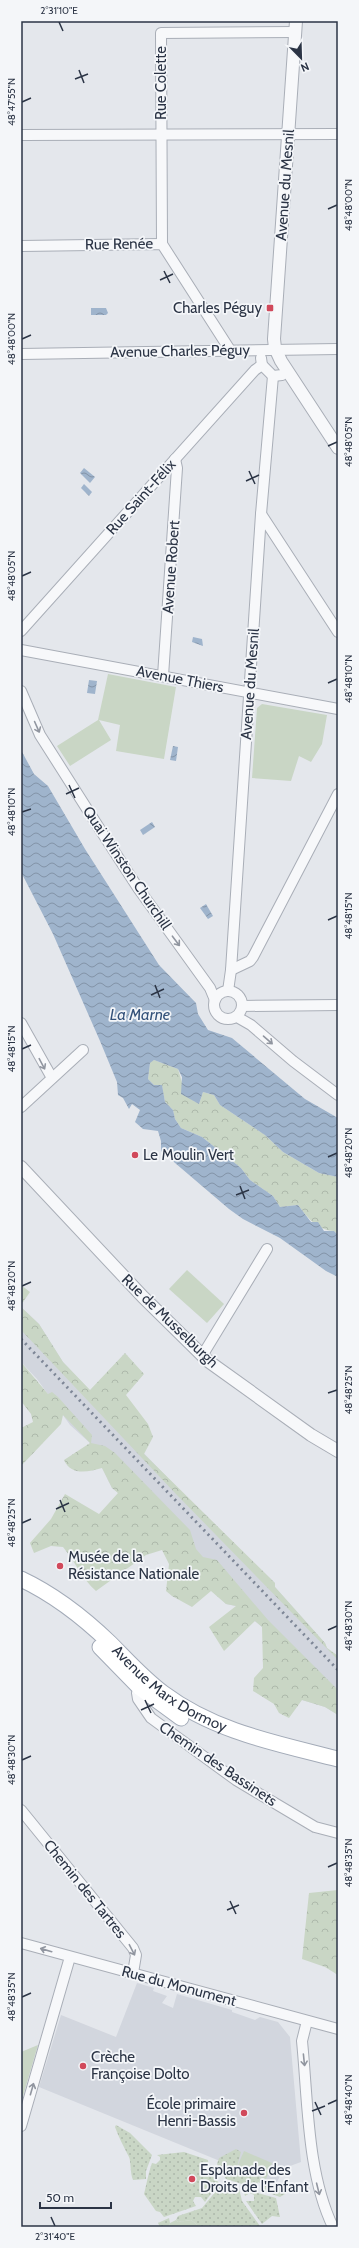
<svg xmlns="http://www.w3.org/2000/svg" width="359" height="2248" font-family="Cabin,sans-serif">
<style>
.built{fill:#d2d6de}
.grass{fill:url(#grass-dots)}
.forest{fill:url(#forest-crowns)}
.green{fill:#c9d6c5}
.water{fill:url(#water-waves)}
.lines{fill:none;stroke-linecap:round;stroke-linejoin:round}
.minor-casing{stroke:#a9aeb7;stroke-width:12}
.tertiary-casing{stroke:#a9aeb7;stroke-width:14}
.primary-casing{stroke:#a3abb8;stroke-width:17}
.minor{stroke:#f7f8fa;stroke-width:10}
.tertiary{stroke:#f7f8fa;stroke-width:12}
.primary{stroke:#fff;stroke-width:15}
.rail{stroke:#7d8696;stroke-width:3;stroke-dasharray:2 4;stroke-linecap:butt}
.oneway{stroke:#9196a0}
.ticks{fill:none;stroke:#2b3445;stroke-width:1.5}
.poi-dot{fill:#d1495b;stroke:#f4f6f9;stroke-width:1.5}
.labels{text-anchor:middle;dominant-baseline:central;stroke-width:3.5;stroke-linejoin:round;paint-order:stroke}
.street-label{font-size:15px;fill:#2b3445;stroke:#f4f6f9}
.poi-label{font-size:15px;fill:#2b3445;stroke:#f4f6f9;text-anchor:start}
.water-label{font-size:16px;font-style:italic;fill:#34527a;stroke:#f4f6f9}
.neatline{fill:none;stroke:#2b3445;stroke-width:1.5}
.ticks-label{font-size:10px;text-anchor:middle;fill:#2b3445}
</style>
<defs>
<pattern id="grass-dots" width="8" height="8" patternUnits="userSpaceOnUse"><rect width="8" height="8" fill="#c9d6c5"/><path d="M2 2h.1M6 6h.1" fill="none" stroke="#adb8ab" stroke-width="1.8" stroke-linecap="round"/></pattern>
<pattern id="forest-crowns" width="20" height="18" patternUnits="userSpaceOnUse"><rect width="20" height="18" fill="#c9d6c5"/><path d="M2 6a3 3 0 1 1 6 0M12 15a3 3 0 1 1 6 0" fill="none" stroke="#adb8ab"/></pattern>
<pattern id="water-waves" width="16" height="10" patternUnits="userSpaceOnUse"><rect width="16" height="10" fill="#9fb4cc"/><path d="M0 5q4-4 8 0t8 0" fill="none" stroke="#8293a7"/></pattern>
</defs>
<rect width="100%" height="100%" fill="#e4e7ec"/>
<!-- built -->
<g class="built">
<polygon points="21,1307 39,1324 63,1362 118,1420 131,1440 204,1515 275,1583 275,1587 325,1643 327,1648 338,1656 338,1715 325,1707 302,1700 292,1651 236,1606 226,1604 203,1583 156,1522 112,1488 90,1443 70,1425 37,1379 21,1362"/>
<polygon points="137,1983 154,1988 153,1991 167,1996 162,2003 173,2008 177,1994 232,2010 232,2012 255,2020 260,2017 278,2022 290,2037 301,2162 290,2166 282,2172 276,2184 39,2087 61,2015 116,2037"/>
</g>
<!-- grass -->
<g class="grass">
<path d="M116,2125L130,2133L152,2155L146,2171V2179L133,2180C130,2173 131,2161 129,2157C124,2147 119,2138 115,2127Z"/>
<polygon points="236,2149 241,2152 237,2167 284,2188 285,2194 280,2197 260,2190 262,2184 258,2182 255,2188 226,2179 217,2164 219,2158"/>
<path d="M184,2152L208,2160L209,2172L219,2183L205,2202L201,2197H195L193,2201L196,2206L164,2217L160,2212L156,2211L144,2194C147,2183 148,2174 152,2163L156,2164L160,2160V2157L157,2155Z"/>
<polygon points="226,2184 239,2188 242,2201 260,2226 200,2227 191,2220 178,2222 176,2220 178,2216 202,2208 221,2185"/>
<polygon points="243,2189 276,2198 280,2217 272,2216 262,2224 246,2201 254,2201 254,2195 250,2193 245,2196"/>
<polygon points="169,2218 170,2223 169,2227 160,2227 158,2223"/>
</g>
<!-- forest -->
<g class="forest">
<path d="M154,1060L178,1069L186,1096L199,1104L203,1092L214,1095L220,1105L265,1135L283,1152L319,1173L338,1177V1235L334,1231C317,1230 308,1218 298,1205L280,1207L273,1196L250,1180L241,1168L202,1137L181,1128L175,1119L173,1110L165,1102L162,1086L154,1085L148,1079L150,1062Z"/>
<polygon points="21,1285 30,1292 21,1305"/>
<polygon points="21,1307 39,1324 63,1362 90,1390 125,1353 144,1374 126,1395 148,1424 153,1437 144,1454 275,1583 275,1587 325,1643 327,1648 338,1656 338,1660 175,1493 21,1330"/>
<path d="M21,1362L48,1394L52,1392L58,1397L92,1435L91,1443L105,1446L115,1453L190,1530L196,1549L203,1557L217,1560L268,1620L338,1690V1715L325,1707L302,1700L289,1718L279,1713L274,1704L253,1691L254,1678L263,1668L262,1627L255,1621L224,1651L209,1627L236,1606L226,1604L211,1591L192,1607L172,1596L166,1591L169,1564L162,1550L146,1555L96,1591C82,1579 75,1561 63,1547L51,1546L34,1553L30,1543L51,1519L65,1494L99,1514L118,1493L112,1488L102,1468C88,1472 71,1476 64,1460L90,1443L63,1415L61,1424L21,1466V1428L33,1422L31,1414L21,1401Z"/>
<polygon points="338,1890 338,1975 325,1967 302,1959 309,1893"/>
</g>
<!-- green -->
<g class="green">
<polygon points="108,674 176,687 164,759 116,751 120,725 99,720 111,740 70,766 57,746 98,720"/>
<polygon points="262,704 327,715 322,744 311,762 299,756 291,781 252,778 257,708"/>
<polygon points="187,1270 224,1304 207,1323 169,1289"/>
<polygon points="38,2045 21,2103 21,2052"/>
<polygon points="244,2151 272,2163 266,2179 237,2167"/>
<polygon points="176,2220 178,2222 191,2220 200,2227 169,2227 170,2223"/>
</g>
<!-- water -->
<g class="water">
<polygon points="91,308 106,308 108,313 106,315 91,315"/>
<polygon points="84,468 95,477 90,483 80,473"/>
<polygon points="84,484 92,492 89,496 81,488"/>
<polygon points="193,637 202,639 203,646 192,642"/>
<polygon points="89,680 97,681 95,694 87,693"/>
<polygon points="173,746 178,747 176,761 170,760"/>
<polygon points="21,750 34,774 48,786 85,849 159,965 196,1003 198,1014 208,1030 232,1038 305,1099 338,1118 338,1177 319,1173 283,1152 265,1135 220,1105 214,1095 203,1092 199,1104 181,1094 182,1077 178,1069 154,1060 150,1063 148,1079 154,1085 162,1085 165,1102 173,1110 175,1119 181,1128 202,1137 241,1168 250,1180 273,1196 280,1207 298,1205 311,1222 318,1222 324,1231 334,1231 338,1235 338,1277 326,1271 280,1238 243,1219 229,1209 161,1151 161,1141 158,1131 143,1129 135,1122 140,1110 132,1104 129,1109 123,1098 118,1095 117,1082 100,1041 53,934 21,872"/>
<polygon points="152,822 155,827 143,835 140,830"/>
<polygon points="206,904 213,916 208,919 200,908"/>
</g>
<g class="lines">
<!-- minor casing -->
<g class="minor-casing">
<g id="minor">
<polyline points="21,135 338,134"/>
<polyline points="162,244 161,33 295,32"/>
<polyline points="21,246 162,244 230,350"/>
<polyline points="21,354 338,349"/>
<polyline points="261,358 262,365 273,376 282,375 287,371"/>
<polyline points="261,514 338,632"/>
<polyline points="21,631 255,370 262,365"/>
<polyline points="21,650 338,709"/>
<polyline points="163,676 177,468 175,459"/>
<polyline points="21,691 40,735 101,831 138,888 210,988 215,1000"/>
<polyline points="231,970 250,961 253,957 338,794"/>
<circle cx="228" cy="1005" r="14"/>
<polyline points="228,991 231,970 261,514 273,376"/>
<polyline points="242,1006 338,1005"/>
<polyline points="237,1017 251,1025 293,1061 338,1095"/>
<polyline points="21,1023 52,1078"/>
<polyline points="21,1107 83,1050"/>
<polyline points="202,1356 267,1249"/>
<polyline points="143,1685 137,1693 138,1699 151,1718 236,1780 315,1827 338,1833"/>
<polyline points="21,1810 133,1948 136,1955 133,1973"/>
<polyline points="21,1943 338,2029"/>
<path d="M307,2021L302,2041C308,2101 307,2173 333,2227"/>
<polyline points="21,2126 70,1957"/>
</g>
</g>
<!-- tertiary casing -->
<g class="tertiary-casing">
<g id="tertiary">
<polyline points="296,21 274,339 275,348 281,361 338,448"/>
<polyline points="21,1167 143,1297 208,1361 311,1435 338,1451"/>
</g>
</g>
<!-- primary casing -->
<g class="primary-casing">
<g id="primary">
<path id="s1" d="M21,1579C55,1595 83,1617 110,1643C127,1660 143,1678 163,1693C215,1732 276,1743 338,1759"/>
<polyline points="100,1647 140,1688 181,1718"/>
</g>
</g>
<!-- minor -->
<use href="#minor" class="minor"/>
<!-- tertiary -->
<use href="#tertiary" class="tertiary"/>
<!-- primary -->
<use href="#primary" class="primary"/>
<!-- rail -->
<polyline class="rail" points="21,1339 338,1670"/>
</g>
<!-- one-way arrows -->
<defs><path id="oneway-shaft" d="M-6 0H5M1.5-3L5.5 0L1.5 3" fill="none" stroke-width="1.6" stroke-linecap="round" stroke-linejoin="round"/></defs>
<g class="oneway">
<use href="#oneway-shaft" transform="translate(37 727) rotate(66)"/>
<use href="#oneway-shaft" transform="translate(176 941) rotate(53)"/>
<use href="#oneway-shaft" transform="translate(268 1040) rotate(41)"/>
<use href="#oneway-shaft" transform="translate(42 1064) rotate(62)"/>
<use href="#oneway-shaft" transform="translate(46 1950) rotate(-164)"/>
<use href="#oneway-shaft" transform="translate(132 1950) rotate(63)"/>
<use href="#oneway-shaft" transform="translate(304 2060) rotate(84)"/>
<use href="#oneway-shaft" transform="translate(32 2089) rotate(-74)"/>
<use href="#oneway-shaft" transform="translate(318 2189) rotate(76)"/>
</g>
<!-- ticks -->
<path class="ticks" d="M59,22L63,31M79,70L84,83M75,79L88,74M22,102L31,98M328,209L337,205M164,271L170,283M160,280L173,274M22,339L31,335M328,446L337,442M249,471L255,484M246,481L259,475M22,576L31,572M328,683L337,679M69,785L75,798M66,794L79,788M22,812L31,809M328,920L337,916M155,985L160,998M151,995L164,989M22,1049L31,1045M328,1157L337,1153M240,1186L245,1199M236,1195L249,1190M22,1286L31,1282M328,1393L337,1390M60,1500L65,1512M56,1509L69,1503M22,1523L31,1519M328,1630L337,1626M145,1700L151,1713M141,1710L154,1704M22,1760L31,1756M328,1867L337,1863M230,1901L236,1914M227,1910L239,1905M22,1997L31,1993M315,2102L321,2115M328,2104L337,2100M312,2111L325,2106M51,2217L55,2226"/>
<!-- markers -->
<g class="poi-dot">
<rect x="266" y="304" width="8" height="8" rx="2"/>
<circle cx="135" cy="1155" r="4"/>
<circle cx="60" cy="1566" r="4"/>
<circle cx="83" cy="2066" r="4"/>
<circle cx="244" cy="2113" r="4"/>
<circle cx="192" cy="2179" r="4"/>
</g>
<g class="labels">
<!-- street labels -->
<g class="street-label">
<text transform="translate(161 83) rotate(-90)">Rue Colette</text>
<text transform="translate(285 185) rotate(-86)">Avenue du Mesnil</text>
<text transform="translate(119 244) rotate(-1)">Rue Renée</text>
<text transform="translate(180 351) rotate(-1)">Avenue Charles Péguy</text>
<text transform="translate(141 497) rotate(-48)">Rue Saint-Félix</text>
<text transform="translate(171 567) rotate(-86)">Avenue Robert</text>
<text transform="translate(180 679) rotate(11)">Avenue Thiers</text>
<text transform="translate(250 684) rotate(-86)">Avenue du Mesnil</text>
<text transform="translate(127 868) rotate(56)">Quai Winston Churchill</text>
<text transform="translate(170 1321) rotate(44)">Rue de Musselburgh</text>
<text stroke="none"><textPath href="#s1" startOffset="186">Avenue Marx Dormoy</textPath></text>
<text transform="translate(218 1764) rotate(34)">Chemin des Bassinets</text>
<text transform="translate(85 1889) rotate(51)">Chemin des Tartres</text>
<text transform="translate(179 1986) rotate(15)">Rue du Monument</text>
</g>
<!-- poi labels -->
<g class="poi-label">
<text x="262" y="308" text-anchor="end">Charles Péguy</text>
<text x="143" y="1155">Le Moulin Vert</text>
<text x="68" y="1557">Musée de la<tspan x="68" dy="17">Résistance Nationale</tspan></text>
<text x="91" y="2057">Crèche<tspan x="91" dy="17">Françoise Dolto</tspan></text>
<text x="236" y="2104" text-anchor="end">École primaire<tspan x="236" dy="17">Henri-Bassis</tspan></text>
<text x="200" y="2170">Esplanade des<tspan x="200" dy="17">Droits de l'Enfant</tspan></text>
</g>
<!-- water labels -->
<g class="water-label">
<text x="140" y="1014">La Marne</text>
</g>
</g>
<!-- border -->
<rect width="359" height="2248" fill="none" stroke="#f4f6f9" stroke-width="44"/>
<!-- north arrow -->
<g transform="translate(301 58) rotate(157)" stroke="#f4f6f9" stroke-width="3" paint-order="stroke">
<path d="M0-3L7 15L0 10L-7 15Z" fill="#2b3445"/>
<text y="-6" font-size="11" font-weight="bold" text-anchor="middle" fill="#2b3445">N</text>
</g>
<!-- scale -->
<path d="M40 2202v6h71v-6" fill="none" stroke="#2b3445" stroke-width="2"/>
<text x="46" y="2202" font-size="12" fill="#2b3445" stroke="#f4f6f9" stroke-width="3" paint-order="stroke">50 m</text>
<rect x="22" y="22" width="315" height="2204" class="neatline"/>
<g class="ticks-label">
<text x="59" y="14">2°31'10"E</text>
<text transform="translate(11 102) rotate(-90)" y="4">48°47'55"N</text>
<text transform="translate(348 205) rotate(-90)" y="4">48°48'00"N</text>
<text transform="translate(11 339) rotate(-90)" y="4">48°48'00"N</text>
<text transform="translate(348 442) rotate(-90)" y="4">48°48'05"N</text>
<text transform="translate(11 576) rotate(-90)" y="4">48°48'05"N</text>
<text transform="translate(348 679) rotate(-90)" y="4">48°48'10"N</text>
<text transform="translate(11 812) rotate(-90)" y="4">48°48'10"N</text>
<text transform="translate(348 916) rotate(-90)" y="4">48°48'15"N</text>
<text transform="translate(11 1049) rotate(-90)" y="4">48°48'15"N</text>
<text transform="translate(348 1153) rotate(-90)" y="4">48°48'20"N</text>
<text transform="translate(11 1286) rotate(-90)" y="4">48°48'20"N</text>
<text transform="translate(348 1390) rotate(-90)" y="4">48°48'25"N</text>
<text transform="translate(11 1523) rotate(-90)" y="4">48°48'25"N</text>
<text transform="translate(348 1626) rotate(-90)" y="4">48°48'30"N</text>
<text transform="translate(11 1760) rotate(-90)" y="4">48°48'30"N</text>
<text transform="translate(348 1863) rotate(-90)" y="4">48°48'35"N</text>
<text transform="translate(11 1997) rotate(-90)" y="4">48°48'35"N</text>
<text transform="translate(348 2100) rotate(-90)" y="4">48°48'40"N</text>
<text x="55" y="2240">2°31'40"E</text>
</g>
</svg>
